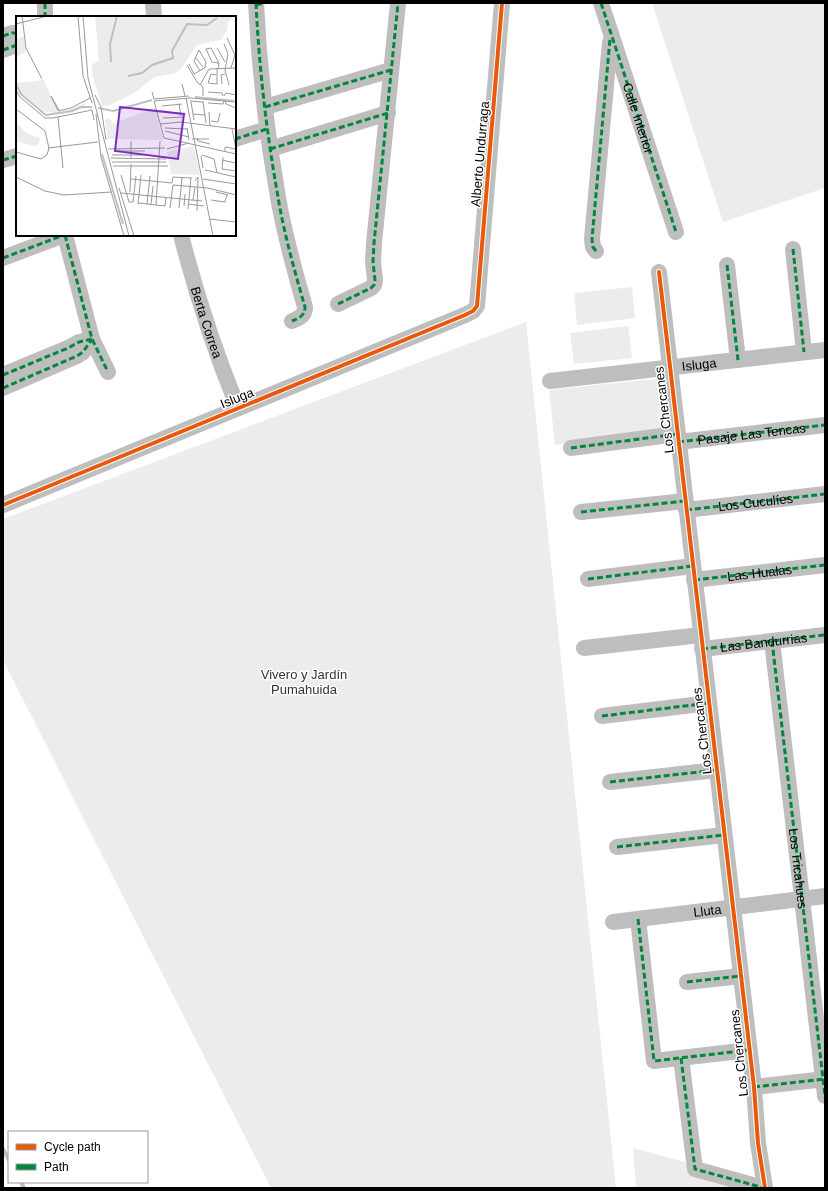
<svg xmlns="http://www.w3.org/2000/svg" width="828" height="1191" font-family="Arial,sans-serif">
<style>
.green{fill:#ececec}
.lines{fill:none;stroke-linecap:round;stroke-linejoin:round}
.stream{stroke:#bfbfbf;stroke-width:4}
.street{stroke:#bebebe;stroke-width:16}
.quiet{stroke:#00873e;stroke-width:3;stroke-dasharray:6 3;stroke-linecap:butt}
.cycleway-casing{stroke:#fff;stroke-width:6}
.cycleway{stroke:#e8590c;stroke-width:4}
.labels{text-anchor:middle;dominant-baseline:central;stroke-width:3;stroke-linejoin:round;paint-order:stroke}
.street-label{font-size:13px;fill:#000;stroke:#fff}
.park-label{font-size:13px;fill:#333;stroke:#fff}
.inset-river{fill:none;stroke:#bfbfbf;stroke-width:2}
.inset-road{fill:none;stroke:#999;stroke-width:1}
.view{fill:#7b2cbf;fill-opacity:0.15;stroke:#7b2cbf;stroke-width:2}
.inset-edge{fill:none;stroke:#000;stroke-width:2}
</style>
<rect width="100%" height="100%" fill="#fff"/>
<!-- green -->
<g class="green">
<polygon points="652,3 825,3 825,188 723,222"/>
<polygon points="632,287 635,318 577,325 574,293"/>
<polygon points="526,322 616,1188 271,1188 3,660 3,519"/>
<polygon points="628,326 632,358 574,364 570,333"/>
<polygon points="654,379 661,382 667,427 659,433 555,445 549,390"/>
<polygon points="633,1148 685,1162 695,1176 739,1188 636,1188"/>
</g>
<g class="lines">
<!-- stream -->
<g class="stream">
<polyline points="3,1149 9,1160"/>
<polyline points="21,1182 24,1188"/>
</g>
<!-- street -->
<g class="street">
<polyline points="45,3 45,17"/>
<polyline points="153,3 154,17"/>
<path d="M256,3C259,66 266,129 277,191C283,230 294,269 305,307C305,316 299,318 292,321"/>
<polyline points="601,3 676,232"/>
<polyline points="3,36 12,33 17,33"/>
<polyline points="3,50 17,45"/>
<polyline points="265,107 391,70"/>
<polyline points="235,139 267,129"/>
<polyline points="270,149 388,113"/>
<polyline points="3,160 17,156"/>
<polyline points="65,235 92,339 108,372"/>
<path id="s1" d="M181,235C196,294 215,352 238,408"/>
<polyline points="793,249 804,352"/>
<polyline points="596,251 593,247 592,239 610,42"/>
<polyline points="3,258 64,235"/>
<polyline points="727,265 738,360"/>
<polyline points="659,272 754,1087 758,1143 765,1188"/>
<polyline points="338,304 371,288 374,285 375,280 373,262 374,243 398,3"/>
<polyline points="3,375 68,348 79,342 92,339"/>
<path id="s2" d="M550,381L825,350"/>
<polyline points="3,388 77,356 83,352 92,339"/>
<polyline points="678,442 825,425"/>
<polyline points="571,448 677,434"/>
<polyline points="3,505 465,315 473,311 477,306 502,3"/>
<path id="s3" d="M686,510L825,494"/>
<polyline points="581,512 685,501"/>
<polyline points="588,579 693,566"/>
<path id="s4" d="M694,580L825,565"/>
<polyline points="772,641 825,1096"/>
<polyline points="584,648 701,635"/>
<path id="s5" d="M702,649L825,635"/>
<polyline points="602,716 709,703"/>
<polyline points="610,782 716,770"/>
<polyline points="617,847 724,835"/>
<polyline points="638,919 654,1061 749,1050"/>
<path id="s6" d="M613,922L825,896"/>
<polyline points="687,982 741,976"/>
<polyline points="681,1058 695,1169 764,1188"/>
<polyline points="754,1087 825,1079"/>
</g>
<!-- quiet -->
<g class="quiet">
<polyline points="45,3 45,17"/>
<path d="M256,3C259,66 266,129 277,191C283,230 294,269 305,307C305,316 299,318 292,321"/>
<path id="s7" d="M601,3L676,232"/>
<polyline points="256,5 264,3"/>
<polyline points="3,36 12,33 17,33"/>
<polyline points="3,50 17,45"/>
<polyline points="265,107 391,70"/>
<polyline points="235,139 267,129"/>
<polyline points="270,149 388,113"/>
<polyline points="3,160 17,156"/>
<polyline points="65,235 92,339 108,372"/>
<polyline points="793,249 804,352"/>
<polyline points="596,251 593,247 592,239 610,39"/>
<polyline points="3,258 64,235"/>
<polyline points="727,265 738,360"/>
<polyline points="338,304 371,288 374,285 375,280 373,262 374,243 398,3"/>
<polyline points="3,375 68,348 79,342 92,339"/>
<polyline points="3,388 77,356 83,352 92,339"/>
<path id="s8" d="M678,442L825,425"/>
<polyline points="571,448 677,434"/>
<polyline points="686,510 825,494"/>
<polyline points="581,512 685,501"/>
<polyline points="588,579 693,566"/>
<polyline points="694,580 825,565"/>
<path id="s9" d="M772,641L825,1096"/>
<polyline points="702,649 825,635"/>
<polyline points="602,716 709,703"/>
<polyline points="610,782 716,770"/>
<polyline points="617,847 724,835"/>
<polyline points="638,919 654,1061 749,1050"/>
<polyline points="687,982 741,976"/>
<polyline points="681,1058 695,1169 764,1188"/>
<polyline points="754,1087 825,1079"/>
</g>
<!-- cycleway casing -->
<g class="cycleway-casing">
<g id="cycleway">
<polyline points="659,272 754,1087 758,1143 765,1188"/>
<polyline points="3,505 465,315 473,311 477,306 502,3"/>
</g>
</g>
<!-- cycleway -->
<use href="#cycleway" class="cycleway"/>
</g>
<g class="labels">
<!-- street labels -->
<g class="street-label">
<text stroke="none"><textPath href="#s7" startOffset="121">Calle Interior</textPath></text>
<text transform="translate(480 154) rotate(-85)">Alberto Undurraga</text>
<text stroke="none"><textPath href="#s1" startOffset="91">Berta Correa</textPath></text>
<text stroke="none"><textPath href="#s2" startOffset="150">Isluga</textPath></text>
<text transform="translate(237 398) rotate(-22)">Isluga</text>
<text transform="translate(664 410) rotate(-97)">Los Chercanes</text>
<text stroke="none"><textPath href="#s8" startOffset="74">Pasaje Las Tencas</textPath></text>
<text stroke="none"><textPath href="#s3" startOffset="70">Los Cuculíes</textPath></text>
<text stroke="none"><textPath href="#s4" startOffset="66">Las Hualas</textPath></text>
<text stroke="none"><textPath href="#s5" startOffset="62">Las Bandurrias</textPath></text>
<text transform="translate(702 731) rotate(-97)">Los Chercanes</text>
<text stroke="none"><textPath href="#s9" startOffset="229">Los Tricahues</textPath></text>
<text stroke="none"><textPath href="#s6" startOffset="95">Lluta</textPath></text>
<text transform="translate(739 1053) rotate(-96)">Los Chercanes</text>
</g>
<!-- park labels -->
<g class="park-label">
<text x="304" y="674">Vivero y Jardín<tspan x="304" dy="15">Pumahuida</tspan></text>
</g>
</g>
<!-- overview -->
<g transform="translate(16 16)">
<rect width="220" height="220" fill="#fff"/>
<path d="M79,0H218L212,6L211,14L205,24L181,29L164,54L157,58L138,61L120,76L92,90L86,89L76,59V49L83,44ZM8,20L10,36L0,41V24ZM28,64L41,96L56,93L69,87L68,90H65L57,94L42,97L29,96L7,78L0,67ZM139,92L147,124L92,123L89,104L93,102L98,107ZM0,106L10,117L24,122L22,129L18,130L0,125ZM178,130L184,159L155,158L151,136Z" fill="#ececec"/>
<path class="inset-river" d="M95,46L94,28L101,0M112,60L126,57L136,49L157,42L156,35L171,8L191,9L201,2M0,69L6,79L30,99L56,95L65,91H76M179,81L218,85M82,92L97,95L136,84M86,138L107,208"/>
<path class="inset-road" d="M6,0L10,32L26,63M62,0L67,60L76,87M67,0L72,62L113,220M0,8L31,0M211,22L219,39M208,28L212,38L209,54L213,69M201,32L209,46M179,41L187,51M173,48L178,58L190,51M171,49L181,66L187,71V80M215,52L219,39M202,53L203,48V47H202V45L195,32L190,33L196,46L202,47M184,55L178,45L183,34L190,46L189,51M200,59L195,58L192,67L201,68V53M166,68L169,80M206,68L205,59L209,58M184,69L193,53L220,52M0,74L4,81L29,102H37L76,94L78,104M136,76L138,83L173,80M192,76L206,77L207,80M79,79L85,91L90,124M208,80L210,77L220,79M170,82L197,220M174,85L188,86M209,85L210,88L220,92M175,86L178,104M187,86L190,107M220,86L174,82L138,85L148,122L220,138M192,87L207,88L208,85M163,88L165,100M146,90L166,88M0,93L29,115L33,132L31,139L25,143L0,136M43,94L35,80L42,95L55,92L57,91L74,82M193,96L194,110M80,98L85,141L108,220M177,98L189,99M42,101L47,152M147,102L168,101M195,105L202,106L204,97M144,108L165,106L220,113M149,112L171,113M171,112L173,124M216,113L220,133M149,115L173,121M181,122L182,125L194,128M176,123H193M32,132L82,126M92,133L149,132M151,133L173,127M98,135H129M209,136V131L220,133M96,139H128M186,139L198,143M185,140L187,152M207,141L206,153L220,155M95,142L150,143M115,143V125M198,143L201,157M206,144L220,147M96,146H150M97,150H152M189,154L220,161M105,159L113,186H117L120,160M0,161L29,175L48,179L96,176M115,163L156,167L157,161L175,162M187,163L220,168M179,165L182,161L181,195M103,172L118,220M114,176L115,148M200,176L212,179M105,177L186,185M177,184L179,171M195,184L209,186L211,179M122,187L149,190L150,181M122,188L125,159M131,188L134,160M135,188L137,170M172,188L188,190M140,189L144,125M168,190L169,178M154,192L157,169L192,172L220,179M163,192L166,162M172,193L175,161M193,203L220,206"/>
<path class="view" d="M104,91L168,98L162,143L99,135Z"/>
<rect width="220" height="220" class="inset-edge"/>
</g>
<!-- border -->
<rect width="828" height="1191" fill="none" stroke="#000000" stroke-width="8"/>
<!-- legend -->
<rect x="8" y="1131" width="140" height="52" fill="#ffffff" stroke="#999999"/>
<rect x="16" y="1144" width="20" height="6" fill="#e8590c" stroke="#999999"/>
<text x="44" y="1151" font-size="12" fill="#000000">Cycle path</text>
<rect x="16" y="1164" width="20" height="6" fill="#00873e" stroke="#999999"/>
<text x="44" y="1171" font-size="12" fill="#000000">Path</text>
</svg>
